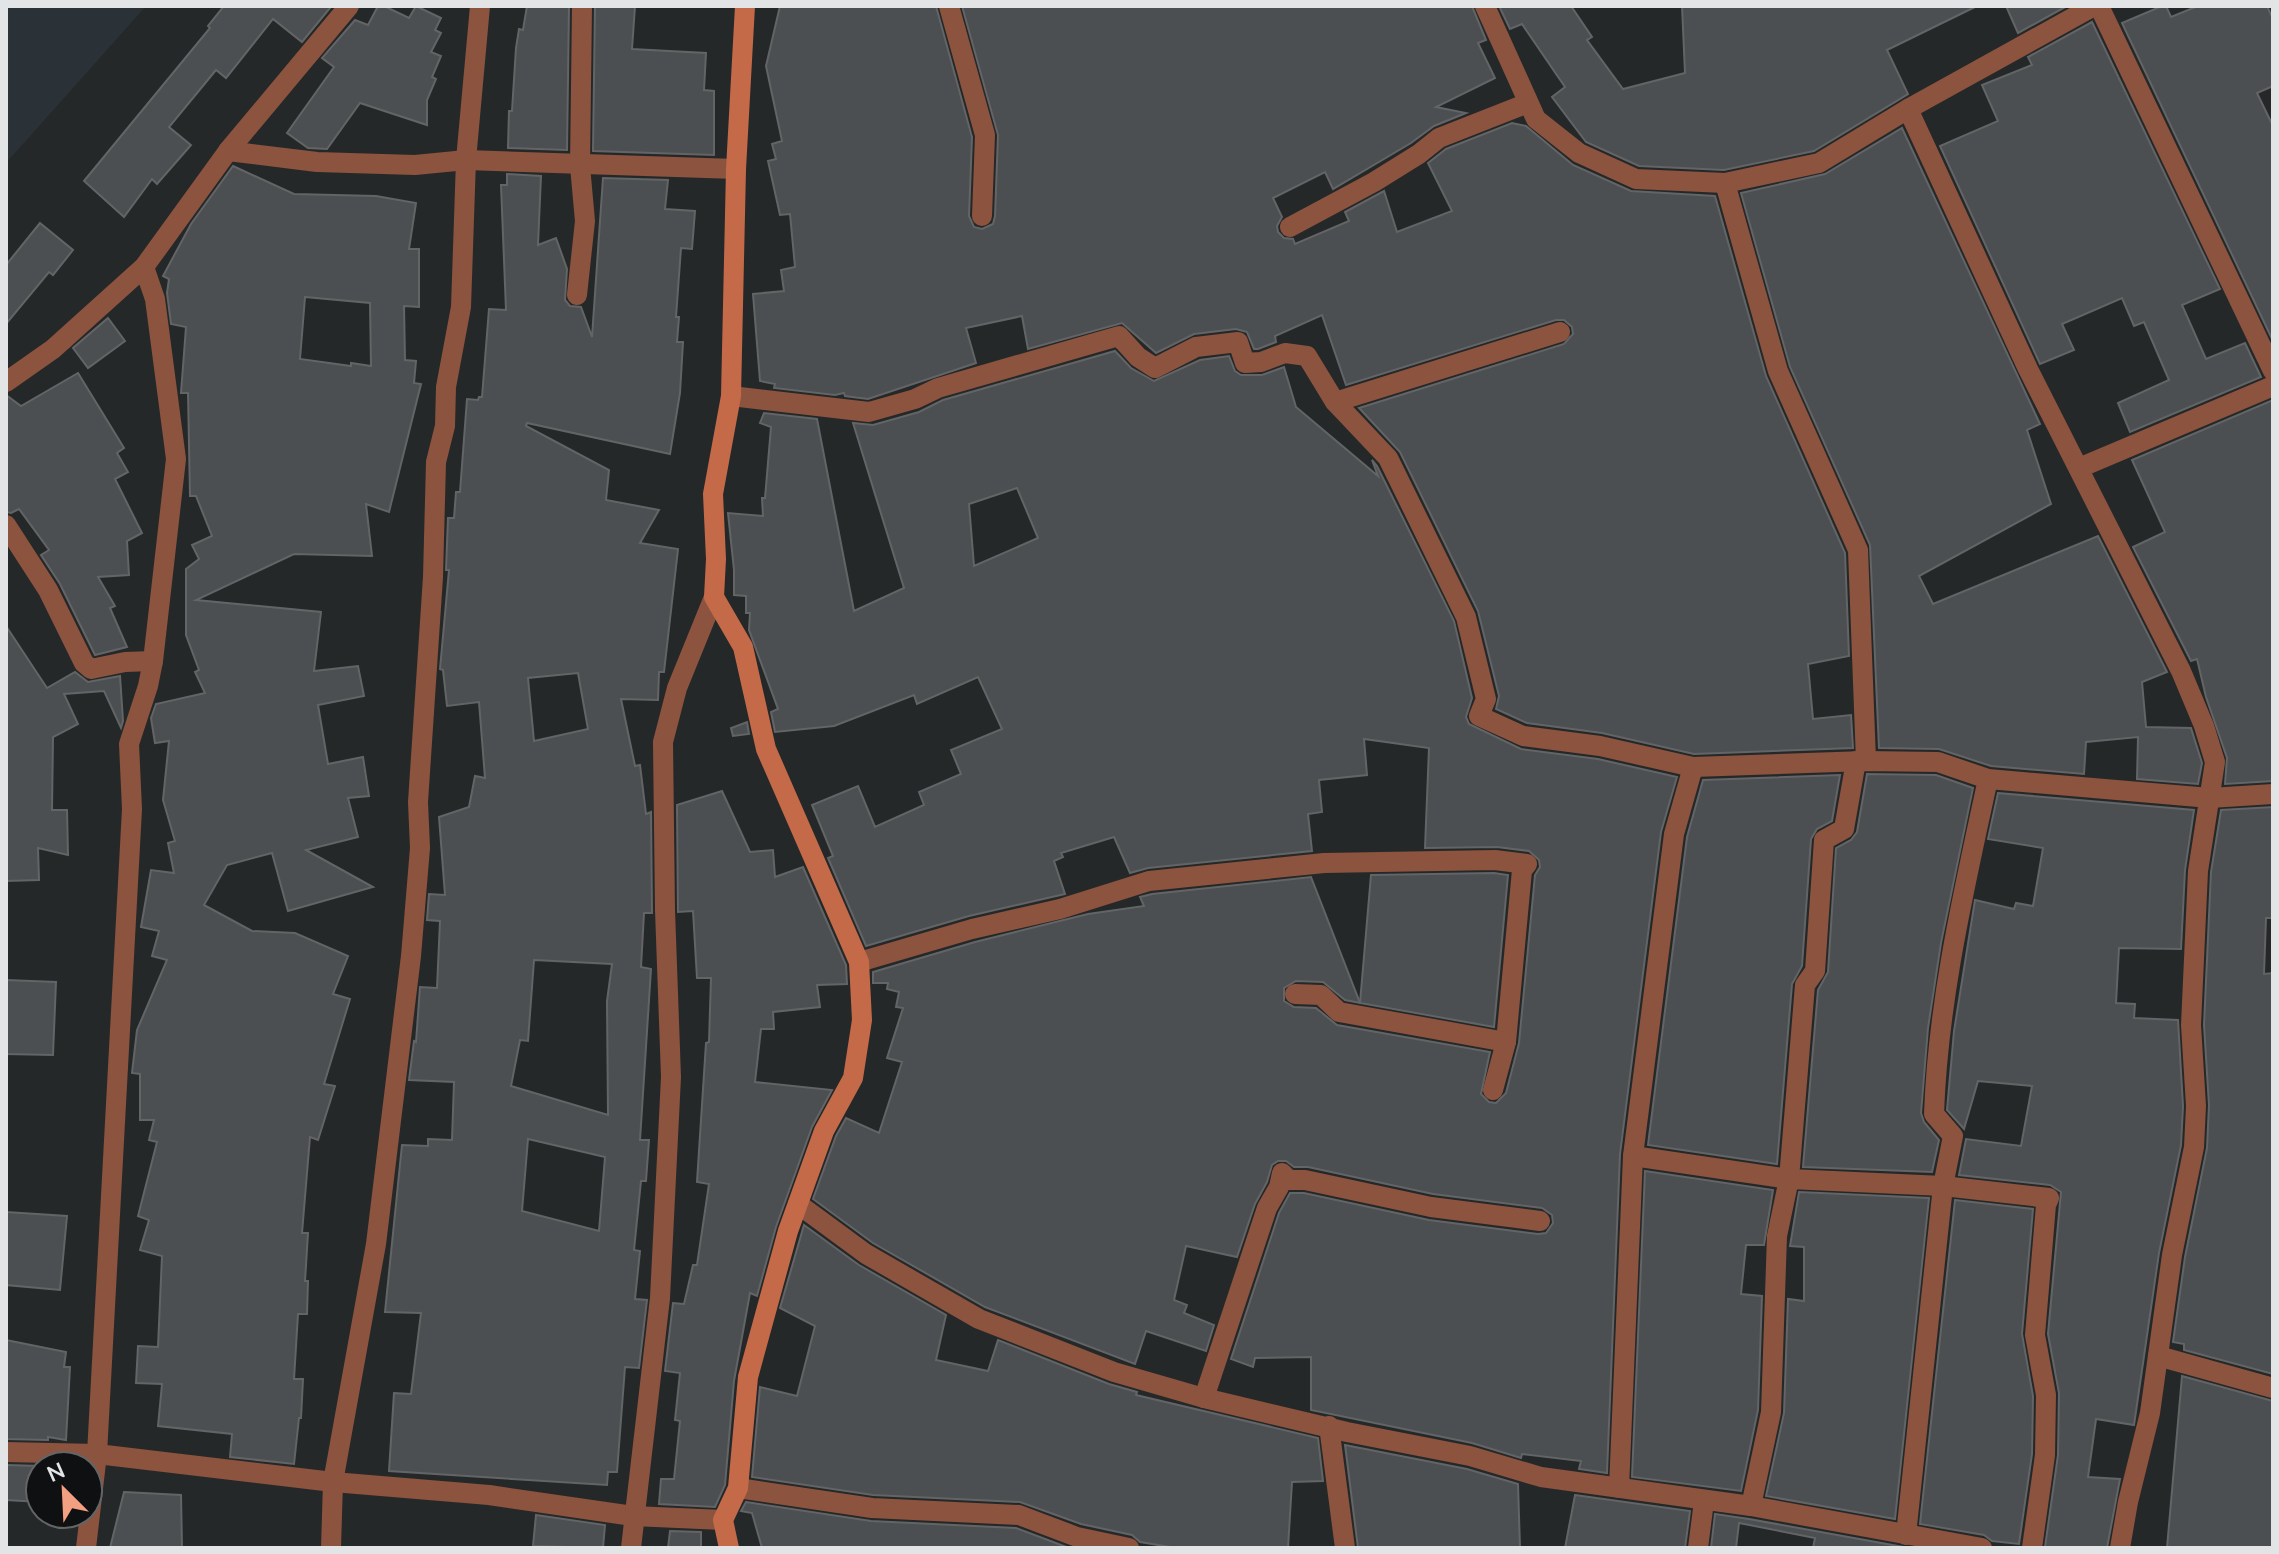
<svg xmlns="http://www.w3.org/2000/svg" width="2279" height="1554" font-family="'Nunito Sans',sans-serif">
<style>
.built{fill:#2a3237}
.building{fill:#4c4f51;stroke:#626466;stroke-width:2;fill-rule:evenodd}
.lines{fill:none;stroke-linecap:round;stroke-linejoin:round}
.street{stroke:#8c533f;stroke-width:20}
.secondary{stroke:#c46a49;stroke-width:20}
</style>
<rect width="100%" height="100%" fill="#252829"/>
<!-- built -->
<polygon class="built" points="6,6 146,6 6,163"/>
<!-- building -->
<g class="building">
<polygon points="224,6 327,6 330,8 302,42 273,19 226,78 216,70 169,127 191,145 157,184 152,179 124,217 84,181 210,28 208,26"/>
<polygon points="378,6 384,6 409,18 416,6 441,18 435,30 441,33 431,52 441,56 432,77 436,79 427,100 427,125 360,103 327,149 308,148 287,133 334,67 322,58 355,20 368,25"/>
<polygon points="527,6 569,6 567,150 508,148 509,111 512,111 516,48 519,29 523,30"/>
<polygon points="595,6 635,6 632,49 706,53 704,90 714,91 714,155 593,151"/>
<polygon points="780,6 936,6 972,137 969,216 974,227 982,229 993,224 995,216 998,135 962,6 1472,6 1486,40 1478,43 1495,78 1436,107 1466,113 1434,126 1411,143 1333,189 1325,172 1273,198 1282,217 1277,226 1278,232 1284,238 1293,239 1295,244 1349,221 1345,212 1384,191 1397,232 1452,211 1428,163 1446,149 1512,123 1526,126 1573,165 1631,191 1715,196 1766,376 1845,553 1849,656 1808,664 1813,719 1851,715 1853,748 1694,754 1602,733 1527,723 1496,709 1499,696 1478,611 1400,452 1359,408 1564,344 1573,334 1572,327 1564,320 1556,320 1346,385 1322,315 1275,336 1276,342 1258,349 1254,349 1247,332 1236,329 1194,334 1156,353 1122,323 1028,349 1022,316 966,328 976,363 868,399 845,396 844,393 835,395 774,388 775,384 760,381 753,294 784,291 781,270 795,267 790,214 780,215 768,161 776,159 772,144 782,141 766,66"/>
<polygon points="1499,6 1571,6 1592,37 1587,40 1623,89 1685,73 1682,6 1977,6 1887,50 1908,94 1814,151 1724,170 1639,166 1586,142 1552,97 1565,87 1522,24 1510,29"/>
<polygon points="2006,6 2067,6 2018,33"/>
<polygon points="2162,6 2166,6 2171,17 2198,6 2267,6 2273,19 2273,86 2257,93 2273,126 2273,341 2122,23"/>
<polygon points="2092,22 2220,289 2182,305 2206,359 2245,343 2261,377 2130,432 2118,403 2169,380 2144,322 2134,326 2122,298 2062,324 2074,350 2040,364 1940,146 1998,121 1982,85 2032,65 2028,57"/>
<polygon points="1902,128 2040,424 2027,430 2051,504 1919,576 1933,604 2098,536 2167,672 2142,682 2146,727 2191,728 2202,763 2198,784 2137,779 2138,737 2086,742 2084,774 1991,766 1939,749 1879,748 1870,545 1790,367 1741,193 1825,174"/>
<path d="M233,166L294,194L376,196L416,203L409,249H419V307L404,306L405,360L416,361L414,383L421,384L389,512L366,504L372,556L294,554L196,600L321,612L314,671L358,666L364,696L318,705L328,764L363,757L369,796L348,798L358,837L306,850L373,887L288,911L272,853L227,865L204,905L252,931L295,933L348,956L333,994L350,999L324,1084L335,1086L318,1140L310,1137L302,1233H308L305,1281H308L307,1314H298L294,1379H303L301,1418H299L294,1464L230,1457L232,1434L158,1426L162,1384L136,1383L138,1346L158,1347L162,1256L140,1250L149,1220L138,1216L157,1142L149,1140L154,1120H140V1074L132,1073L137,1030L167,960L152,956L159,931L141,927L151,870L174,873L168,843L175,841L163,800L169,741L155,743L151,718L156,704L205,693L195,672L199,670L186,635V569L199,559L192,545L212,536L196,496H190L188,393H181L186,327L171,324L167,293L169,279L163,276L191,224ZM305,297L370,303L371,366L351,363V366L300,359Z"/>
<path d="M507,174L541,176L538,245L556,238L567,269L565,300L570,306L581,307L592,337L603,178L668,180L665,209L695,211L692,249L681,248L676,317H679L677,342H683L680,393L670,454L527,423L526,426L609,470L606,500L659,510L640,543L678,549L664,672H659L658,700L621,699L635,766L640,765L646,814L651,812L652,913H644L641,967L651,969L640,1140H649L646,1181H641L634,1250L640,1251L635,1299L647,1300L639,1368L625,1367L617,1472H608L607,1485L389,1471L394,1393L411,1394L421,1313L385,1312L402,1145L428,1146V1139L452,1140L454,1082L409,1080L414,1041L416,1042L420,987L437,988L440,921L427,920L429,894L445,895L439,817L469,807L475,776L485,778L479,702L447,706L443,670L440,669L449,570H446L448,518H454L456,492H460L467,399L478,400L479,397H482L489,309L506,310L501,185H507ZM578,673L588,729L534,741L528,678ZM534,960L612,964L607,1001L608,1115L511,1086L520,1040L528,1041ZM528,1139L605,1157L599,1231L522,1211Z"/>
<polygon points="40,223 73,250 53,275 49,272 6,324 6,265"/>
<polygon points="108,318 125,341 88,368 73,348"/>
<path d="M1115,351L1131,368L1154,381L1200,360L1229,356L1235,371L1241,375H1262L1284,367L1296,407L1378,476L1372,460L1377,466L1454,621L1472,698L1466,717L1469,724L1521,749L1598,759L1677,777L1661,832L1620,1154L1607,1473L1579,1469L1581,1461L1522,1454L1521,1458L1472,1443L1311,1410V1357L1255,1358L1253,1367L1231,1359L1279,1213L1290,1193H1304L1429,1220L1538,1234L1546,1233L1553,1223L1552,1215L1542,1208L1433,1194L1308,1167H1294L1286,1161H1278L1272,1165L1267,1182L1255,1204L1237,1257L1186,1246L1174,1300L1187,1305L1184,1313L1214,1325L1206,1351L1146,1331L1135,1364L985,1307L873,1243L813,1199L836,1136L846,1118L879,1133L902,1062L887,1058L903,1008L896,1007L899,992L887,989L888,983H873V972L975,942L1088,914L1144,906L1140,897L1152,894L1311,877L1360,1003L1345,1000L1323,982L1296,981L1284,988V1001L1294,1007L1316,1008L1337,1025L1490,1052L1481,1094L1489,1102L1496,1103L1506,1093L1519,1043L1535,875L1540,867L1539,860L1529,851L1497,847L1425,848L1429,748L1364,739L1367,775L1319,780L1322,812L1308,814L1312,851L1148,868L1130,873L1114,837L1061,853L1063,857L1054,861L1065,894L969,916L866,946L828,858L833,856L812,805L858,786L875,827L924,805L919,792L961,774L951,750L1002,729L978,677L917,704L914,695L834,726L775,732L771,712L778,709L749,630L750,613H746V596L734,595V570L728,513L763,516L762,498H765L771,427L760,423L764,413L817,419L854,611L904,588L853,423L873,425L919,412L943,400ZM1017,488L1038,538L974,566L969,504Z"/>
<polygon points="78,373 124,448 117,453 128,472 115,479 142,533 127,541 129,575 98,577 115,606 110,608 127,647 95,655 60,584 41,555 49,550 19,509 11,513 6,512 6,395 21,406"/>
<polygon points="2273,400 2273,781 2225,784 2227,758 2206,697 2197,659 2191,661 2133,547 2165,532 2132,460"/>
<polygon points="6,626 47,688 75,672 88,682 120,676 123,721 121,728 104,691 64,694 78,724 53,737 52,810 67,810 68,855 38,848 39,880 6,881"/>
<polygon points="747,722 749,734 733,736 731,728"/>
<polygon points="1867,774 1936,775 1973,788 1941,943 1928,1028 1921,1113 1924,1122 1939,1140 1932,1172 1803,1167 1818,990 1828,972 1836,848 1851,840 1857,832"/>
<polygon points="1840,775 1832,821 1817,829 1811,839 1802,966 1792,984 1777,1164 1648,1145 1687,837 1703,780"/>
<polygon points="722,791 750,852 773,850 775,877 803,867 846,965 847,984 817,985 820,1007 773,1012 774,1029 761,1029 755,1082 832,1090 812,1127 776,1227 757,1296 750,1293 734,1381 725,1485 715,1507 659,1504 661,1479 674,1479 680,1421 675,1420 680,1373 665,1371 673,1303 684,1304 693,1265 697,1265 709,1184 697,1182 706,1043 709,1042 711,978 697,978 693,911 678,912 677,805"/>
<polygon points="1998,793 2194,810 2185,870 2181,949 2119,948 2116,1003 2135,1004 2134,1018 2178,1020 2183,1106 2181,1145 2159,1253 2134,1425 2096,1419 2088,1477 2120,1479 2107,1548 2045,1547 2058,1455 2059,1393 2048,1334 2061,1192 2050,1185 1959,1175 1966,1139 2021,1146 2032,1086 1978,1081 1964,1129 1947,1110 1954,1031 1975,900 2014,909 2016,903 2033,906 2043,848 1988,839"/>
<polygon points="2273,807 2273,918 2266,918 2264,974 2273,973 2273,1374 2184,1350 2184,1344 2173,1342 2185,1257 2207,1148 2209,1105 2204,1025 2211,872 2221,810"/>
<polygon points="1494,873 1508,875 1494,1027 1360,1003 1371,875"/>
<polygon points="6,980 56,982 53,1055 6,1054"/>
<polygon points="1645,1171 1773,1190 1764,1245 1746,1245 1741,1294 1762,1296 1758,1410 1741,1491 1632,1477"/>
<polygon points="1799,1192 1929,1198 1895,1519 1766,1496 1784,1413 1788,1299 1804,1301 1804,1247 1790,1246"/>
<polygon points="1955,1200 2033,1209 2022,1334 2033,1396 2032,1454 2019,1544 1992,1541 1984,1535 1920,1524"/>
<polygon points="6,1212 67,1216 60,1290 6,1285"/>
<polygon points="804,1225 859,1265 946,1315 936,1360 988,1371 998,1340 1109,1384 1137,1392 1136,1395 1318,1438 1323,1481 1292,1482 1288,1548 1176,1548 1140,1542 1132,1535 1081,1524 1020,1502 873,1495 752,1477 760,1387 797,1396 815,1326 780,1308"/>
<polygon points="6,1340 66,1352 64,1367 70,1367 66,1440 48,1437 48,1440 6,1439"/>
<polygon points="2182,1376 2273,1401 2273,1548 2167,1548"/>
<polygon points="1345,1445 1467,1469 1518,1484 1520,1548 1358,1548"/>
<polygon points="6,1465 40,1466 40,1502 6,1500"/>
<polygon points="124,1492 181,1495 182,1548 110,1548"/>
<polygon points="1575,1495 1690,1511 1685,1548 1565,1548"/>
<polygon points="746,1502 871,1521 1016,1528 1069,1548 762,1548 752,1513 741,1511"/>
<polygon points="1715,1514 1749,1519 1909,1548 1813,1548 1815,1538 1739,1523 1736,1548 1711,1548"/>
<polygon points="536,1515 605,1525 603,1548 533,1546"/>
<polygon points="670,1531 701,1532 701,1548 668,1548"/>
</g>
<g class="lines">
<!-- street -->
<g class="street">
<polyline points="949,6 985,135 982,216"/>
<polyline points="1485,6 1536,119 1579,153 1636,179 1725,183 1819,163 1908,109 2028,369 2181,671 2204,726 2215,762 2198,871 2191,1025 2196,1106 2194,1147 2172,1255 2150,1413 2128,1502 2120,1548"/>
<polyline points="2099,6 2273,371"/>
<polyline points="1908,109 2094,6"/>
<polyline points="228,151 317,162 415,165 466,160 736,169"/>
<polyline points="1725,183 1778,371 1858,550 1866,761"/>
<polyline points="1290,227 1374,182 1419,154 1439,138 1528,103"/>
<polyline points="577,295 585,221 580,166 582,6"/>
<polyline points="6,382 53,349 144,267 228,151 349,6"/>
<polyline points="731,396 869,412 915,399 938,388 1119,336 1138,357 1155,368 1196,347 1238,342 1245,363 1261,362 1285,353 1307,356 1335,402 1388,458 1466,617 1486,699 1479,716 1523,736 1600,746 1693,767 1866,761 1938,762 1988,779 2210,798 2273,794"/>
<polyline points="1335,402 1560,332"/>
<polyline points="2079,468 2273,386"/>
<polyline points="6,525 48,590 84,663 91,669 125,662 153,661"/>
<polyline points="859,962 972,929 1060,909 1149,881 1324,863 1495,860 1527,864 1522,870 1506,1042 1493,1090"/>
<polyline points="1295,994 1321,995 1339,1012 1506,1042"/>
<polyline points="1633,1156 1789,1179 1943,1186 2049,1198 2046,1205 2035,1335 2046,1395 2045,1455 2032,1548"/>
<polyline points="798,1204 866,1254 979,1319 1114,1372 1204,1398 1347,1432 1470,1456 1541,1477 1751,1506 1982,1548"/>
<polyline points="2158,1356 2273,1388"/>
<polyline points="1204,1398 1267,1208 1279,1187 1282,1173 1289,1180 1305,1180 1431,1207 1540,1221"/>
<polyline points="1329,1426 1345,1548"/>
<polyline points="6,1452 97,1454 333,1482 489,1495 633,1516 723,1520"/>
<polyline points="738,1488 872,1508 1019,1515 1077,1537 1129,1548"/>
<polyline points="1619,1488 1633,1156 1674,834 1693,767"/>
<polyline points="1751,1506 1771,1412 1777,1236 1789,1179 1805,985 1815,971 1824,840 1844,829 1856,761"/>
<path d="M1906,1535L1943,1186L1953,1136L1934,1114C1938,1000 1964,890 1988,779"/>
<polyline points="86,1548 97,1454 132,809 129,744 148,686 153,661 176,459 155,299 144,267"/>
<polyline points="331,1548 333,1482 376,1244 411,956 420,848 418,802 433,577 436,462 445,426 446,387 461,307 466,160 480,6"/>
<polyline points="631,1548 660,1298 671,1077 665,910 663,742 677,688 714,597"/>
<polyline points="1698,1548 1704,1501"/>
</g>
<!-- secondary -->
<polyline class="secondary" points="729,1548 723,1520 738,1488 748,1377 788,1231 824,1131 853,1078 862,1020 859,962 766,749 743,647 714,597 716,559 713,494 731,396 736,169 745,6"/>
</g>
<!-- border -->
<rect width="2279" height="1554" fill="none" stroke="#e2e4e5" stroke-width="16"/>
<!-- north arrow -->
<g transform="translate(64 1490) rotate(336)"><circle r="38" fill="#0f1011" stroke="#636566" stroke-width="2"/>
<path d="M0-6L14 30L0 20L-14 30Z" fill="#f39f82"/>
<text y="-12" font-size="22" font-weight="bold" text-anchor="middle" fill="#e2e4e5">N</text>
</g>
</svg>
